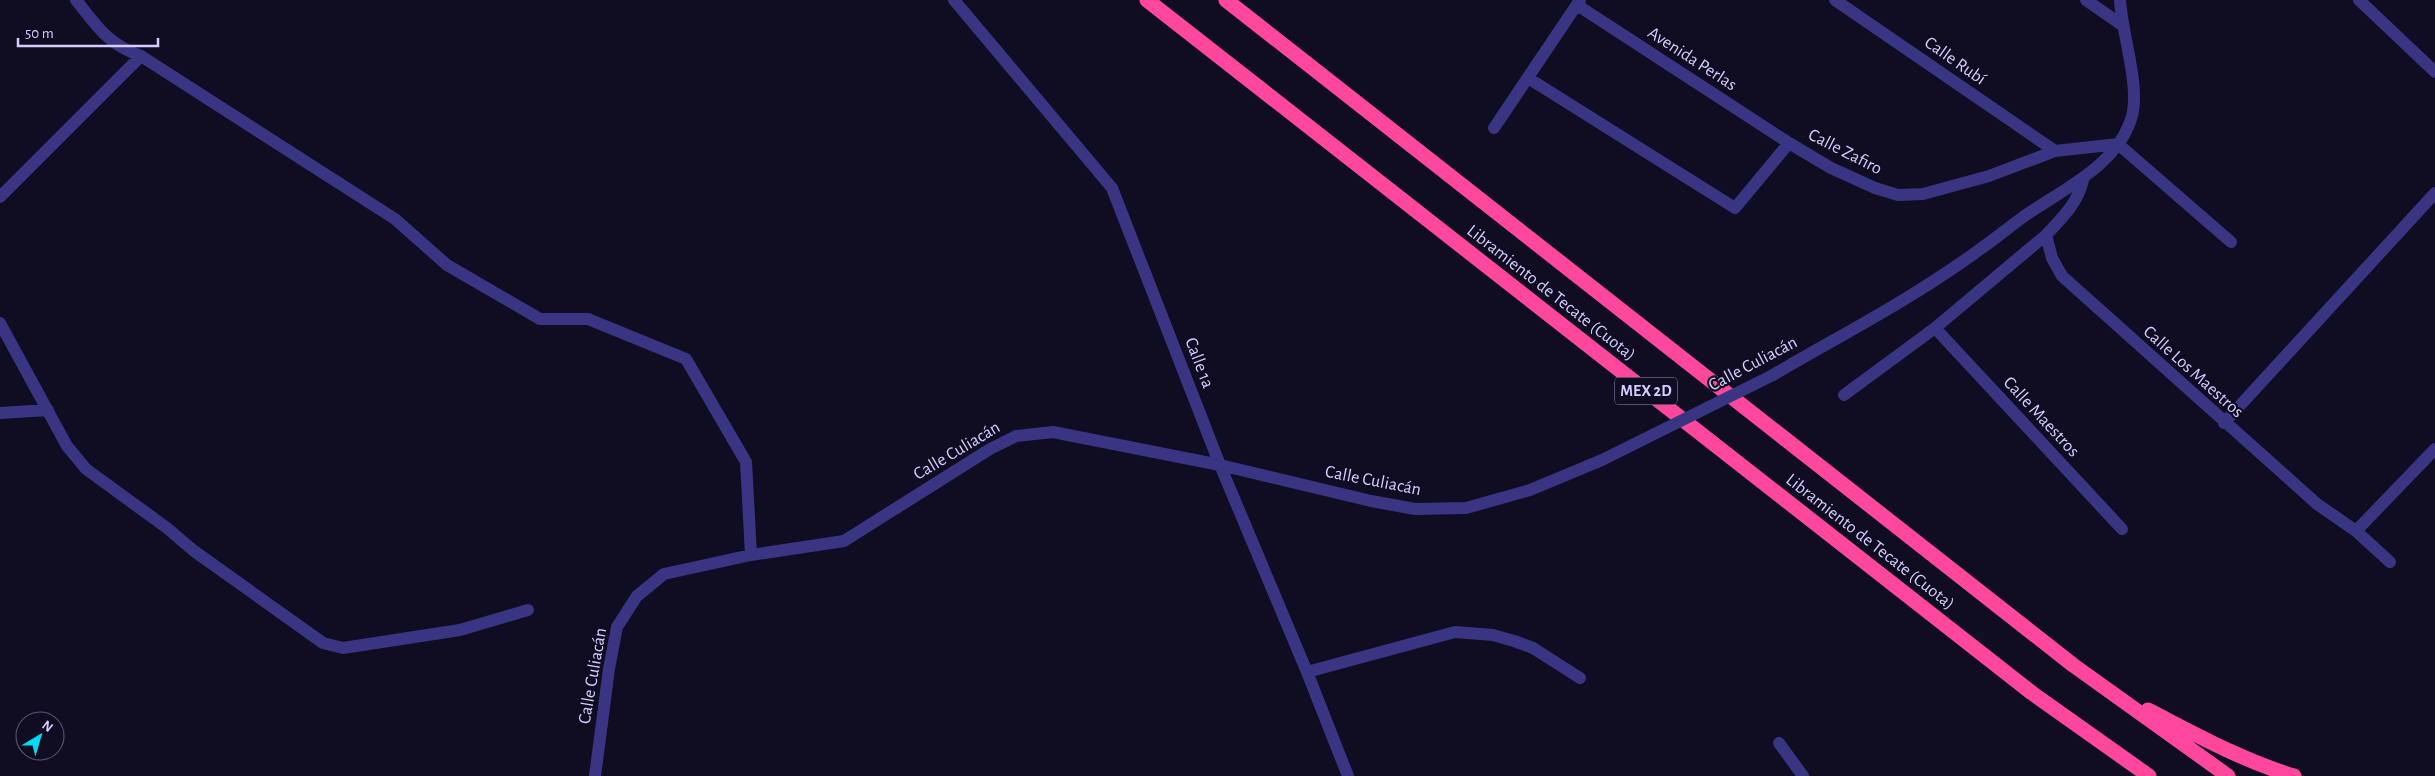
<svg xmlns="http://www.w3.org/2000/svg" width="2435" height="776" font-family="'Alegreya Sans',sans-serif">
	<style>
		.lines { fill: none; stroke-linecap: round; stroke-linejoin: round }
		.minor { stroke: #393583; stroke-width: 12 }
		.highway { stroke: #ff489d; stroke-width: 15 }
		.minor-bridge { stroke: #393583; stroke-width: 12 }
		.labels { text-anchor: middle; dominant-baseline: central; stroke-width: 4.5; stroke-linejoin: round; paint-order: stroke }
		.shield { fill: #100c22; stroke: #9993bd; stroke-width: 1 }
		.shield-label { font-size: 16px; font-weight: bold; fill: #d4cdff }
		.street-label { font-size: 18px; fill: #d4cdff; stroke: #100c22 }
	</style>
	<rect width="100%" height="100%" fill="#100c22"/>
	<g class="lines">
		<path class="minor" d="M76 0C97 26 107 44 141 56L395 219 447 265 540 319H588L686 359 746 462 751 555
			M954 0 1112 188 1220 465 1307 672 1348 776
			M1835 0 2055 151
			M2086 0 2122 25
			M2359 0 2435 72
			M1577 5 1789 143 1831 168 1875 188 1898 195 1923 194 1989 176 2055 151 2118 144
			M1528 78 1735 208 1789 143
			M1494 128 1580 0
			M2118 144 2231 242
			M2083 180C2078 203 2062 218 2046 235L2052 258 2062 276 2317 504 2356 531 2390 562
			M0 197 141 56
			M0 323 67 446 86 469 167 528 194 551 323 643 343 648 460 630 528 610
			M1935 328 2122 529
			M1773 375C1836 338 1902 304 1962 262 1983 248 2003 232 2023 217 2061 190 2118 166 2132 116 2140 85 2122 34 2120 0
			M1844 395 1935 328 2046 235
			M0 413 48 410
			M2224 423 2435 193
			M2356 531 2435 449
			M1307 672 1455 632 1493 635 1514 641 1533 648 1580 678
			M1779 743 1803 776
			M595 776 609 669 617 627 637 596 664 574 751 555 844 541 990 449 1016 436 1053 432 1220 465 1371 501 1415 509 1466 508 1530 490 1602 460"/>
		<path class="highway" d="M1147 0 2032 693 2149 776
			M1226 0 2073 665 2228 776
			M2148 710C2195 734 2243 761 2294 776"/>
		<path class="minor-bridge" d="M1602 460 1773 375"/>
	</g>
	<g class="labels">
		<rect class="shield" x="1615" y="377.5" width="62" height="27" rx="4"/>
		<g class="shield-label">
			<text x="1646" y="391">MEX 2D</text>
		</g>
		<g class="street-label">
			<text transform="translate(1692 59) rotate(33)">Avenida Perlas</text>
			<text transform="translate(1955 61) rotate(35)">Calle Rubí</text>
			<text transform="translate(1845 152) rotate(27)">Calle Zafiro</text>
			<text transform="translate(1551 293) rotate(38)">Libramiento de Tecate (Cuota)</text>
			<text transform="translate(1199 363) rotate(69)">Calle 1a</text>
			<text transform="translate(1753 364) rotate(-28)">Calle Culiacán</text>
			<text transform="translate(2193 372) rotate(42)">Calle Los Maestros</text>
			<text transform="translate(2041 417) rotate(47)">Calle Maestros</text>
			<text transform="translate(957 451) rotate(-31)">Calle Culiacán</text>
			<text transform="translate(1373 481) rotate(11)">Calle Culiacán</text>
			<text transform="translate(1870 542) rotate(38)">Libramiento de Tecate (Cuota)</text>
			<text transform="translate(593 676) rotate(-80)">Calle Culiacán</text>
		</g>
	</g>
	<g transform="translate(40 736) rotate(38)"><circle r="24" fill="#100c22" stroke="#5e597a"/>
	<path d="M0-4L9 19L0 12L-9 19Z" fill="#00dcf8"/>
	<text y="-8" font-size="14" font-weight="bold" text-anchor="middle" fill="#d4cdff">N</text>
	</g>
	<path d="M18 38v8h140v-8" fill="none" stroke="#d4cdff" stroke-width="2.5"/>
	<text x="25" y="38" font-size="15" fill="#d4cdff" stroke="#100c22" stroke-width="4" paint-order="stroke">50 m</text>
</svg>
